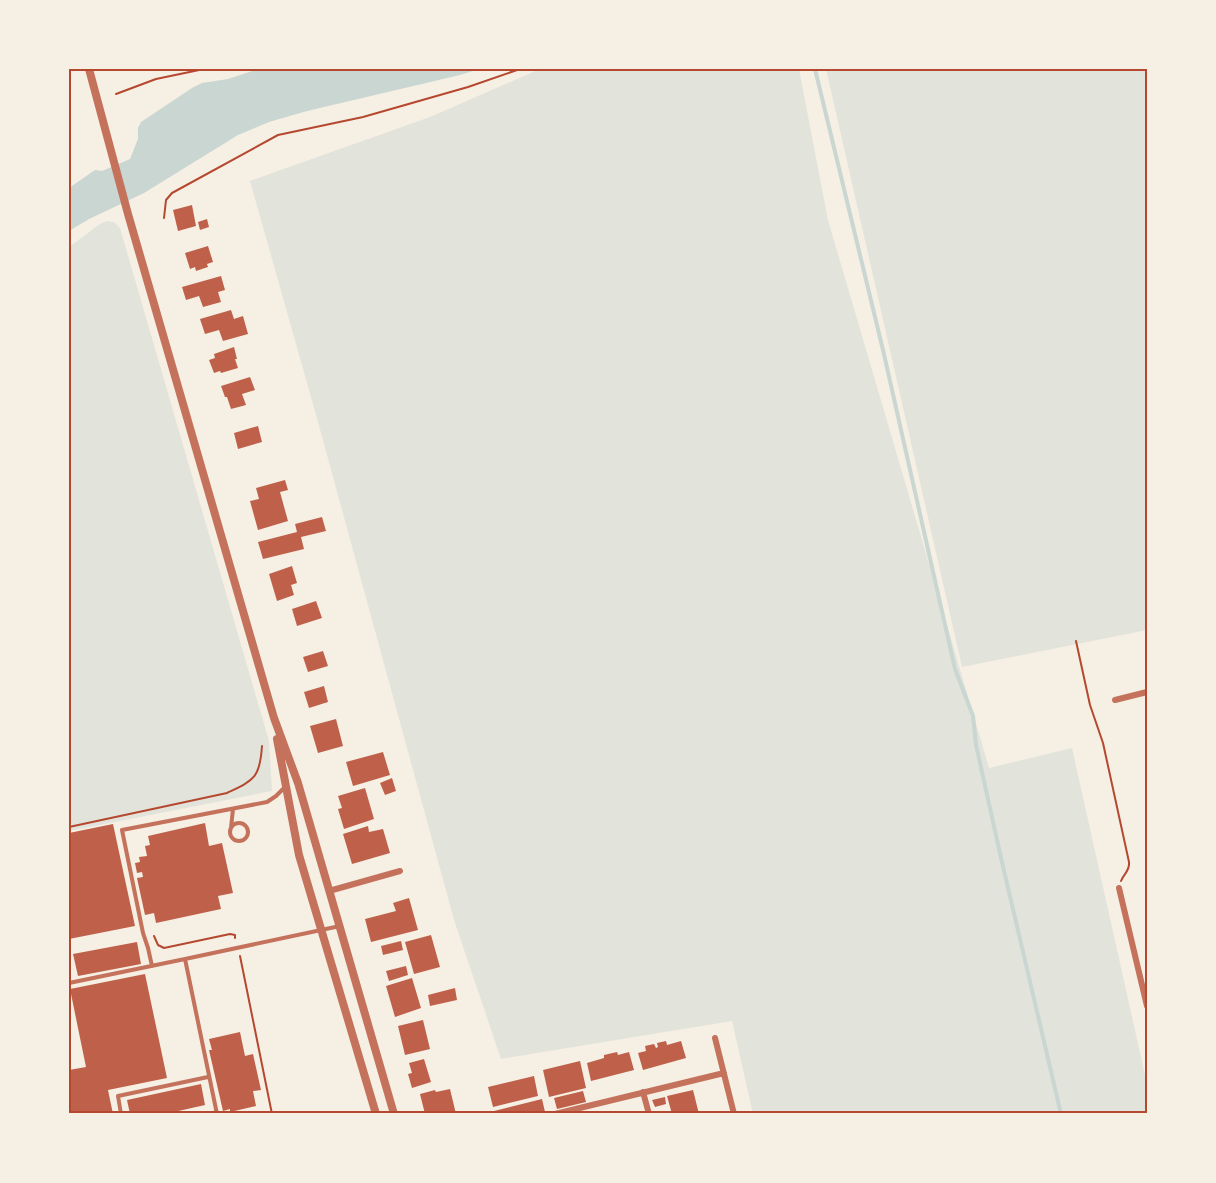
<svg xmlns="http://www.w3.org/2000/svg" width="1216" height="1183" font-family="Cabin,sans-serif">
	<style>
		.green { fill: #e2e4dc }
		.water { fill: #c9d6d2 }
		.lines { fill: none; stroke-linecap: round; stroke-linejoin: round }
		.stream { stroke: #c9d6d2; stroke-width: 4 }
		.building { fill: #bf614a }
		.path { stroke: #b5482f; stroke-width: 2 }
		.service { stroke: #c5725c; stroke-width: 4 }
		.minor { stroke: #c5725c; stroke-width: 6 }
		.tertiary { stroke: #c5725c; stroke-width: 8 }
		.neatline { fill: none; stroke: #b5482f; stroke-width: 2 }
	</style>
	<rect width="100%" height="100%" fill="#f6efe4"/>
	<path class="green" d="M540 69H799L828 220 989 768 1072 748 1147 1084V1114H753L732 1021 501 1059 454 920 318 422 250 181 430 117Z
		M826 69H1147V630L962 667Z
		M107 221 114 222 120 228 269 741 272 791 69 831V247L100 224Z"/>
	<path class="water" d="M258 69H479L460 75 307 111 269 122 238 135 144 193 89 219 69 231V188L95 170 102 171 130 159 138 139V128L141 122 192 88 202 83 228 79Z"/>
	<g class="lines">
		<path class="stream" d="M815 69 883 350 955 669 973 716 976 745 1001 858 1061 1114"/>
	</g>
	<path class="building" d="M192 205 196 226 178 231 173 210Z
		M207 219 209 227 200 230 198 222Z
		M208 246 213 262 207 264 208 267 196 271 195 267 190 269 185 253Z
		M221 276 225 290 218 292 221 302 203 307 199 296 186 300 182 287Z
		M231 310 234 319 243 316 248 334 223 341 219 330 205 334 200 319Z
		M234 347 237 359H235L238 368 221 373 220 371 214 373 209 360 215 358 214 354Z
		M250 377 255 390 242 394 246 405 231 409 227 397H225L221 386Z
		M258 426 262 442 238 449 234 433Z
		M285 480 288 490 280 492 288 521 258 530 250 501 259 499 256 488Z
		M322 517 326 531 301 537 304 549 263 559 258 542 297 532 295 524Z
		M292 566 297 583 291 585 294 595 277 601 269 574Z
		M316 601 322 618 297 626 292 609Z
		M323 651 328 666 308 672 303 657Z
		M324 686 328 702 309 708 304 692Z
		M336 719 343 746 318 753 310 726Z
		M383 752 390 775 353 786 346 762Z
		M392 778 396 791 385 795 380 783Z
		M365 788 374 819 344 829 338 809 342 808 338 796Z
		M205 823 209 846 222 843 233 893 218 896 221 909 156 923 154 913 145 915 137 878 143 877 142 872 137 873 135 863 140 862 139 857 147 856 145 846 150 845 148 836Z
		M113 824 135 926 69 939V833Z
		M368 826 369 832 383 829 390 853 352 864 343 834Z
		M409 898 418 930 371 942 365 919 396 911 393 903Z
		M431 935 440 967 414 974 405 942Z
		M401 941 403 950 383 955 381 946Z
		M137 942 141 964 78 976 73 954Z
		M406 966 408 975 389 981 386 971Z
		M145 974 167 1078 108 1090 113 1114H69V1070L86 1067 70 989Z
		M412 978 421 1008 395 1017 386 986Z
		M455 988 457 1000 430 1006 428 995Z
		M423 1020 430 1049 405 1055 398 1026Z
		M240 1032 245 1056 253 1054 261 1090 253 1091 256 1106 230 1112V1109L223 1111 209 1050H212L209 1039Z
		M666 1041 667 1045 681 1041 686 1058 643 1070 638 1053 646 1051 645 1046 654 1044 656 1048 658 1047 657 1043Z
		M617 1052 618 1055 629 1052 634 1070 591 1081 587 1063 604 1058V1055Z
		M424 1059 431 1082 412 1088 408 1074 412 1073 409 1063Z
		M580 1061 586 1088 549 1097 543 1070Z
		M534 1076 538 1096 493 1107 488 1087Z
		M201 1084 205 1105 165 1114H130L127 1100Z
		M450 1089 456 1114H425L420 1094 435 1090 436 1092Z
		M693 1090 699 1114H672L667 1096Z
		M583 1091 586 1102 557 1109 554 1098Z
		M665 1097 666 1104 655 1107 652 1100Z
		M542 1099 545 1112 537 1114H495L494 1111Z"/>
	<g class="lines">
		<path class="path" d="M116 94 156 79 204 69
			M164 218 166 200 172 193 278 135 363 117 468 87 520 69
			M1076 641 1090 705 1103 743 1129 862C1130 871 1124 873 1121 881
			M69 827 227 793C254 780 260 778 262 746
			M154 936 158 945 164 948 230 934 235 935V938
			M240 956 272 1114"/>
		<path class="service" d="M230 832a9 9 0 1 1 18 0a9 9 0 1 1-18 0Z
			M231 828 233 809
			M152 966 148 948 143 933 122 830 267 802 276 796 285 787
			M69 983 185 959
			M121 1114 118 1096 208 1077
			M209 1114 217 1112
			M217 1114 185 959 340 926"/>
		<path class="minor" d="M1115 700 1147 692
			M1119 888 1147 1006
			M329 891 400 871
			M715 1038 734 1114
			M643 1092 649 1114
			M555 1114 724 1073"/>
		<path class="tertiary" d="M89 69 128 214 274 718 298 783 394 1114
			M277 739 299 855 376 1114"/>
	</g>
	<rect width="1216" height="1183" fill="none" stroke="#f6efe4" stroke-width="141"/>
	<rect x="70" y="70" width="1076" height="1042" class="neatline"/>
</svg>
